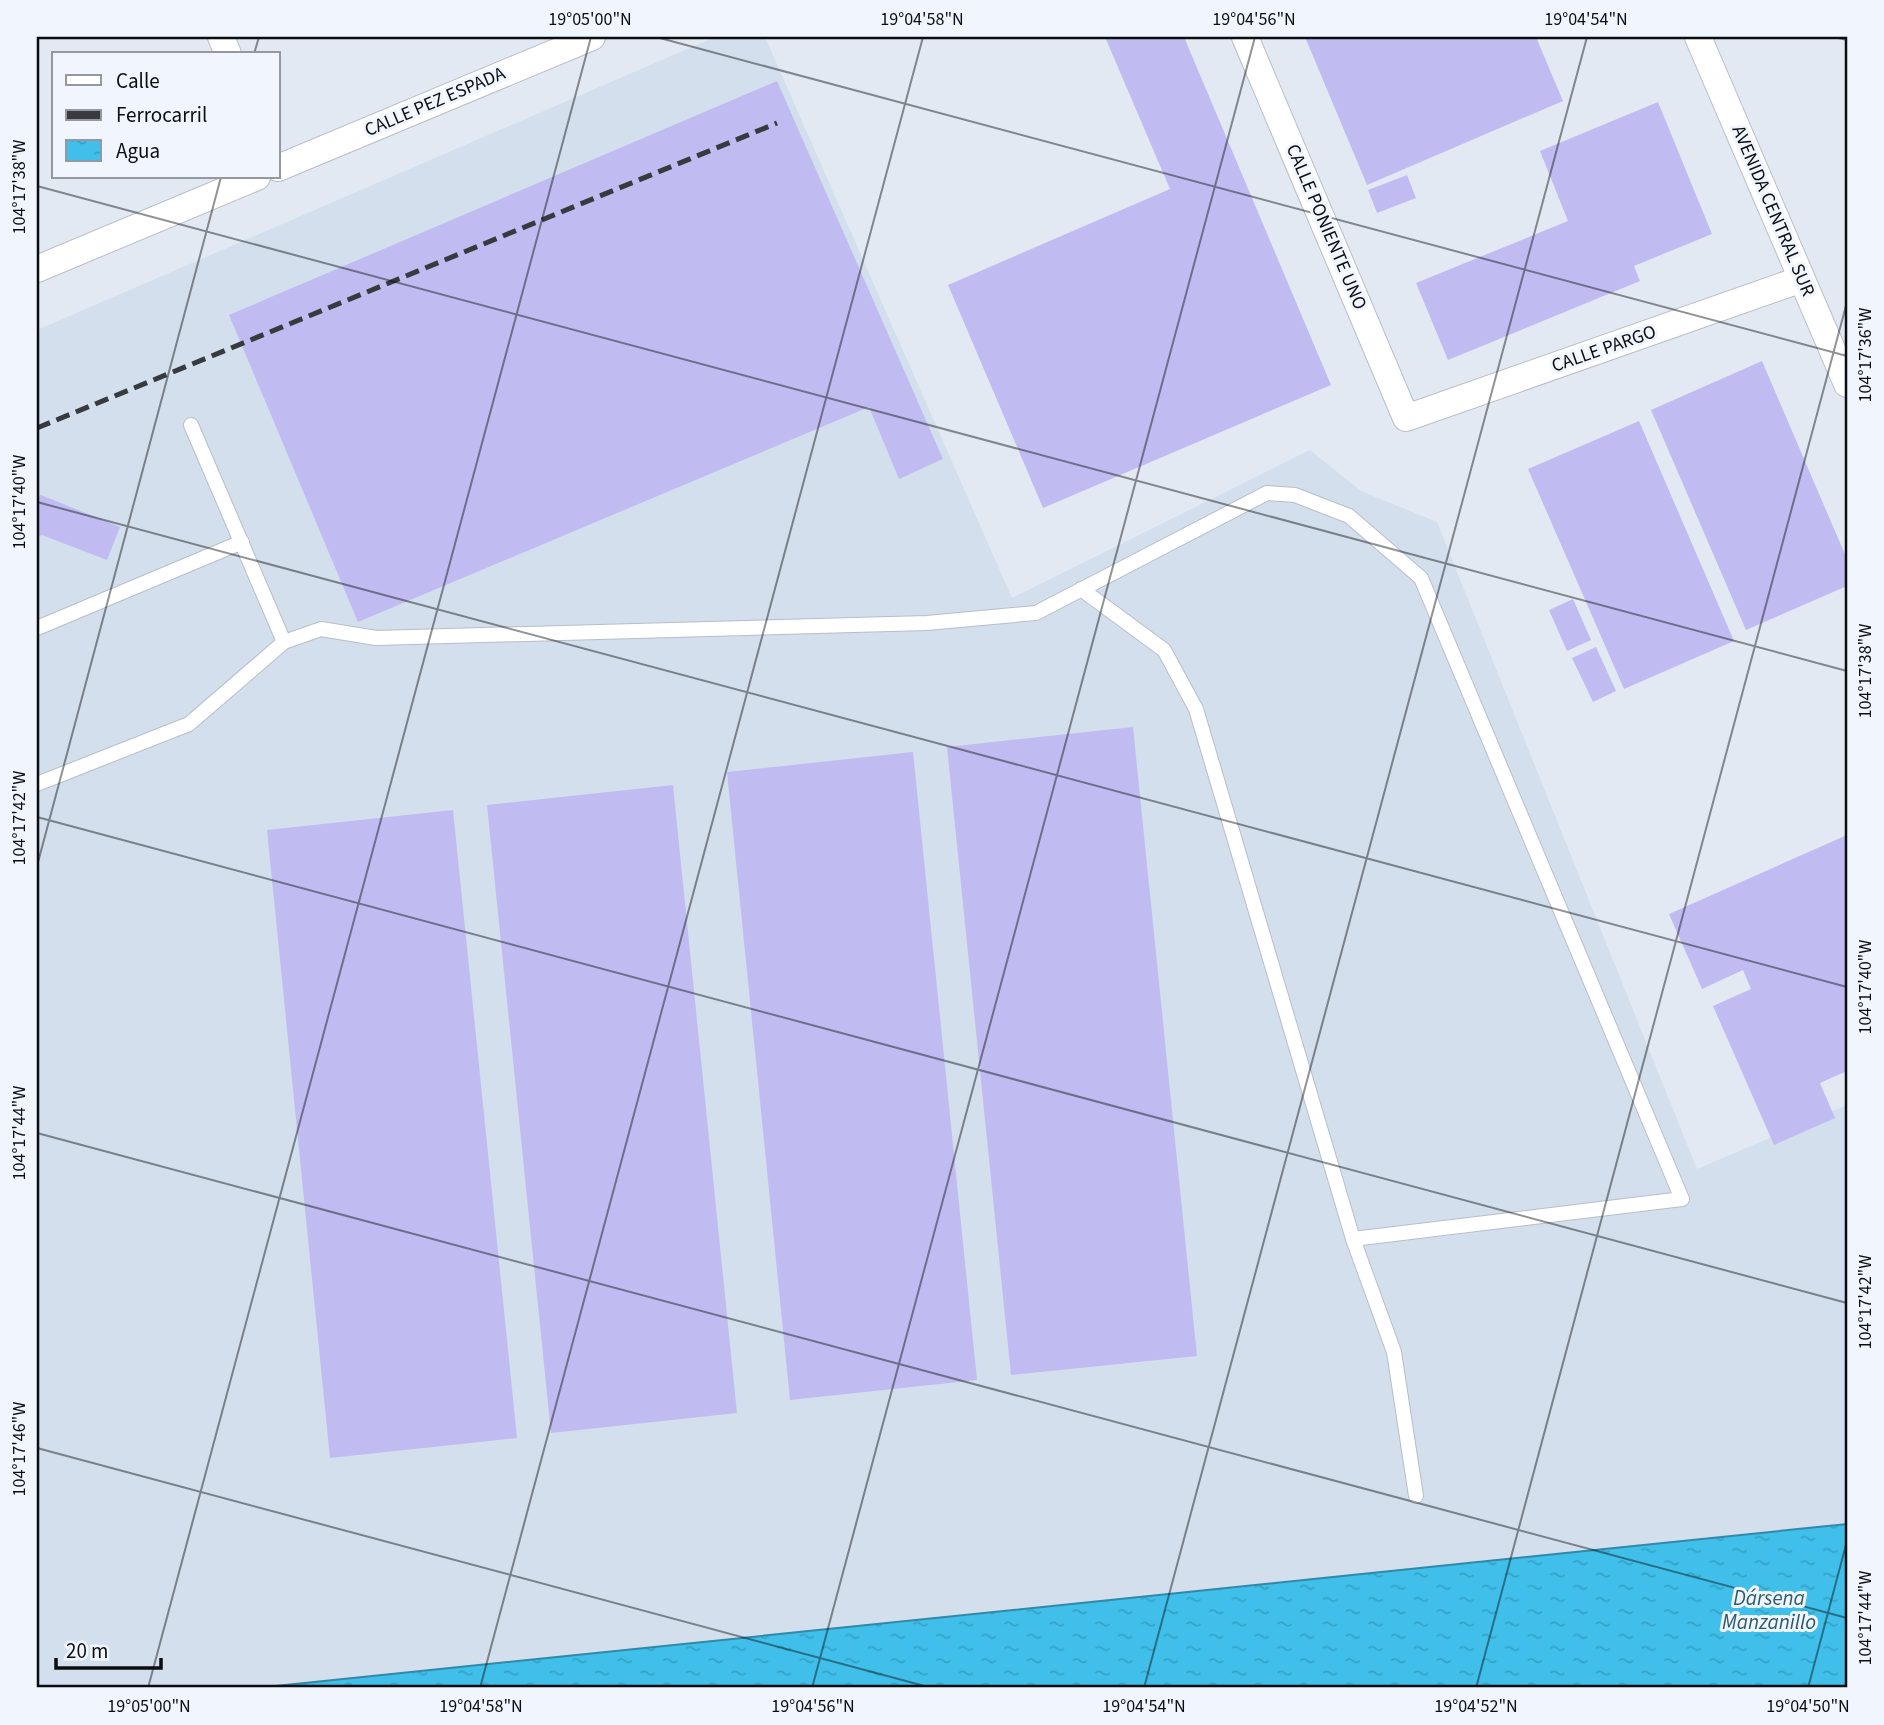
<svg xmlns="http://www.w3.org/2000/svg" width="1884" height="1725" font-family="'Source Sans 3',sans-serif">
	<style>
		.built { fill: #d3dfed }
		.water { fill: url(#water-ripples); stroke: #2f8aa8; stroke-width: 2 }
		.building { fill: #c0bcf1 }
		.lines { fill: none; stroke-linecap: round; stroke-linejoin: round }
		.lane-casing { stroke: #b8bec7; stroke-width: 16 }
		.street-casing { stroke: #b8bec7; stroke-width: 28 }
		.lane { stroke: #fff; stroke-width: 14 }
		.street { stroke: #fff; stroke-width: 26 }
		.rail { stroke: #373a3e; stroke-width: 5; stroke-dasharray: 14 7; stroke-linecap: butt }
		.ticks { fill: none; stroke: #0b0d10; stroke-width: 2; stroke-opacity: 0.45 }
		.labels { text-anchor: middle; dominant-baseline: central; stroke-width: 6; stroke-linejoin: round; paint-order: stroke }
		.street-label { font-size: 19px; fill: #0b0d10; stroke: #f1f6fe }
		.water-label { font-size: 21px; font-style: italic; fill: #295b6d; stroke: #f1f6fe }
		.neatline { fill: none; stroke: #0b0d10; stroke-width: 2.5 }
		.ticks-label { font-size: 18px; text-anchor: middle; fill: #0b0d10 }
	</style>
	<defs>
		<pattern id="water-ripples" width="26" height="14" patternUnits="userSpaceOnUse" patternTransform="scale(1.75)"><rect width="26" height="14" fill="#3fbfe9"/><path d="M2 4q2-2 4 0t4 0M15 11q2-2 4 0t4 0" fill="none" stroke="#36a3c7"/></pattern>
	</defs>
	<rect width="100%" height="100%" fill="#e3e9f2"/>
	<path class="built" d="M715 37H765L1012 598 1310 450 1361 491 1437 522 1697 1169 1847 1105V1524L256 1688H37V330Z"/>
	<path class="water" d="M1847 1524V1688H256Z"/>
	<path class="building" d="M1105 37H1184L1331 385 1043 508 948 285 1170 189Z
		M1305 37H1536L1563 101 1367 185Z
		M777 81 943 459 899 479 869 407 358 622 229 315Z
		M1658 102 1712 234 1634 266 1640 281 1448 360 1416 283 1568 221 1540 151Z
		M1407 175 1416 198 1377 213 1368 190Z
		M1762 361 1847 559V586L1746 630 1651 410Z
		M1639 421 1734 641 1624 689 1528 469Z
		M41 495 120 527 107 560 42 535 37 537V497Z
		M1573 599 1591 640 1567 651 1549 610Z
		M1596 647 1616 691 1593 702 1572 658Z
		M1133 727 1197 1356 1011 1375 947 747Z
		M913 752 977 1380 790 1400 727 772Z
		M673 785 737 1413 551 1433 487 805Z
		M453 810 517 1438 330 1458 267 830Z
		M1847 835V1071L1820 1083 1835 1118 1774 1145 1713 1006 1751 989 1743 970 1702 989 1669 914Z"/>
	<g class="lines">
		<defs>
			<path id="lane" d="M191 425 284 642
				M1081 589 1164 650 1196 709 1353 1239 1394 1352 1416 1496
				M37 628 242 542
				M37 784 189 724 284 642 321 629 376 638 927 623 1036 613 1267 493 1295 495 1349 516 1421 578 1682 1199 1353 1239"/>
			<path id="street" d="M221 37 228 54
				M1245 37 1406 418 1802 279
				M1698 37 1847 384
				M278 168 592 37
				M37 269 257 177"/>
		</defs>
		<use href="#lane" class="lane-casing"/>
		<use href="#street" class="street-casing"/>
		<use href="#lane" class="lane"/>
		<use href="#street" class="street"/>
		<path class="rail" d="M37 428 777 123"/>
	</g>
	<path class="ticks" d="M656 37 1847 356M1834 37 1847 40M254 54 259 37M37 186 1847 671M37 502 1847 987M37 817 1847 1303M37 866 221 177M37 1133 1847 1618M37 1448 932 1688M148 1688 591 37M480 1688 923 37M812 1688 1255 37M1144 1688 1587 37M1476 1688 1847 302M1808 1688 1847 1541"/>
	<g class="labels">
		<g class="street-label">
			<text transform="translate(435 102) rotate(-23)">CALLE PEZ ESPADA</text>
			<text transform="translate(1773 211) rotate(67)">AVENIDA CENTRAL SUR</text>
			<text transform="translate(1326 227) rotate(67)">CALLE PONIENTE UNO</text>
			<text transform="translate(1604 349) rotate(-19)">CALLE PARGO</text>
		</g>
		<g class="water-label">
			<text x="1769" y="1598">Dársena<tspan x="1769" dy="24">Manzanillo</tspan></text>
		</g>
	</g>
	<rect width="1884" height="1725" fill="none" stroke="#f1f6fe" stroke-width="77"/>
	<rect x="52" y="52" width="228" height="126" fill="#f1f6fe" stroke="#95999f" stroke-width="2"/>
	<rect x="66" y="75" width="35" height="10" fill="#ffffff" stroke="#95999f" stroke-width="2"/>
	<text x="116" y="88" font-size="21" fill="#0b0d10">Calle</text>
	<rect x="66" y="110" width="35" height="10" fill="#373a3e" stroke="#95999f" stroke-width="2"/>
	<text x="116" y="122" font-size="21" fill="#0b0d10">Ferrocarril</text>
	<rect x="66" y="140" width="35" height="21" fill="url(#water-ripples)" stroke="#95999f" stroke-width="2"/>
	<text x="116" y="158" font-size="21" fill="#0b0d10">Agua</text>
	<path d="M56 1658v10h105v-10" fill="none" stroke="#0b0d10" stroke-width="3.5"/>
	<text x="66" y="1658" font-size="21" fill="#0b0d10" stroke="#f1f6fe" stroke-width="5" paint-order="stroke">20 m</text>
	<rect x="38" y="38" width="1808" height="1648" class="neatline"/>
	<g class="ticks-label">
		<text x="590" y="25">19°05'00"N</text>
		<text x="922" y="25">19°04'58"N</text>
		<text x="1254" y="25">19°04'56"N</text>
		<text x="1586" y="25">19°04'54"N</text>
		<text transform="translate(19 187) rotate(-90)" y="6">104°17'38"W</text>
		<text transform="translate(1865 355) rotate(-90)" y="6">104°17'36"W</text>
		<text transform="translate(19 502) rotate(-90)" y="6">104°17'40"W</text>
		<text transform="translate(1865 671) rotate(-90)" y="6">104°17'38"W</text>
		<text transform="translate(19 818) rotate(-90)" y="6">104°17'42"W</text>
		<text transform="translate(1865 987) rotate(-90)" y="6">104°17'40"W</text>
		<text transform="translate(19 1133) rotate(-90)" y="6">104°17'44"W</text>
		<text transform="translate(1865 1302) rotate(-90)" y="6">104°17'42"W</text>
		<text transform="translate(19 1449) rotate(-90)" y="6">104°17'46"W</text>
		<text transform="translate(1865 1618) rotate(-90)" y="6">104°17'44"W</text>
		<text x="149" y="1712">19°05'00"N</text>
		<text x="481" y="1712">19°04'58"N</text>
		<text x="813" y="1712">19°04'56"N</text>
		<text x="1144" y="1712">19°04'54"N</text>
		<text x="1476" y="1712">19°04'52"N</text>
		<text x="1808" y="1712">19°04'50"N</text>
	</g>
</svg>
